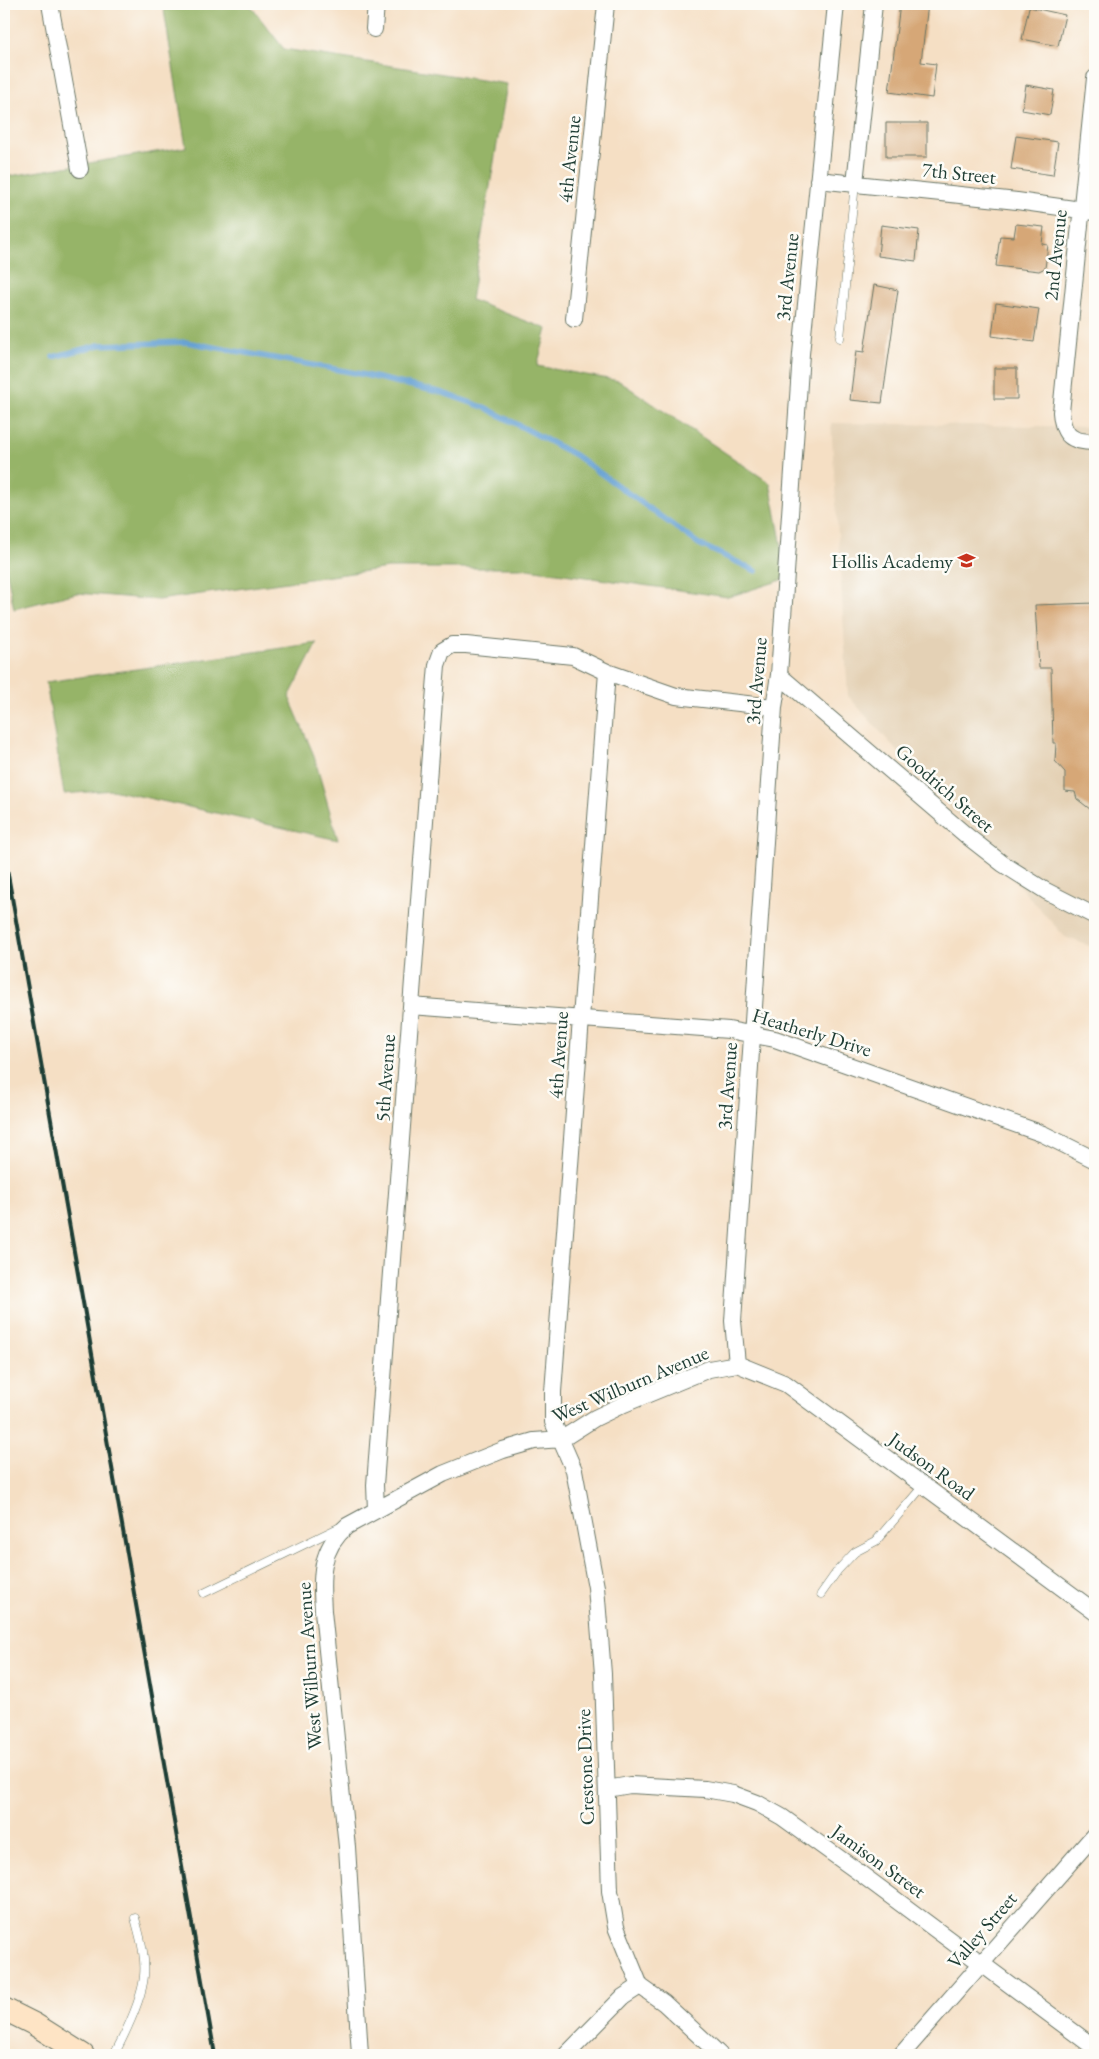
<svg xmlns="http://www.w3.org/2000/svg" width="1099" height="2059" font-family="'EB Garamond',serif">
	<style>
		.built { fill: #e4d1b5 }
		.forest { fill: #96b467; stroke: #5a784e }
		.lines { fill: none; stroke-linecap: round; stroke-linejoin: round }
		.stream { stroke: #619ed2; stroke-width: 5.5 }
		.building { fill: #d6a777 }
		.lane-casing { stroke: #6a7666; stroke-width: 9 }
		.street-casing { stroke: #6a7666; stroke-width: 18 }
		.secondary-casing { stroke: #6a7666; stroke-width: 24 }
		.lane { stroke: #fff; stroke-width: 8 }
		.street { stroke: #fff; stroke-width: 16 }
		.secondary { stroke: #fee4c5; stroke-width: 22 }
		.rail { stroke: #1f3d34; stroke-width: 4 }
		.labels { text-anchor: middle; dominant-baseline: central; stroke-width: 5; stroke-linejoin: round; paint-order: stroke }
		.street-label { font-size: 20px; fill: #1f3d34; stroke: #fdfcf7 }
		.poi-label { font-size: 20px; fill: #1f3d34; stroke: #fdfcf7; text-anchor: end }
	</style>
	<rect width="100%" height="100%" fill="#fdfcf7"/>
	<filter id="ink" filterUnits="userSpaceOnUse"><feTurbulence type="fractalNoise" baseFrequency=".02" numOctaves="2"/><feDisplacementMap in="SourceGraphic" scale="10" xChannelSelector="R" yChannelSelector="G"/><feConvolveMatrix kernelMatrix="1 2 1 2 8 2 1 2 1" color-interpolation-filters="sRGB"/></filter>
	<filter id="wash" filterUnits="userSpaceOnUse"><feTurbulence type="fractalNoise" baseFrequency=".0096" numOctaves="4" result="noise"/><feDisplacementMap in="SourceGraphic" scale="20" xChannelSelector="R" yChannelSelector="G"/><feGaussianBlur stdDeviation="1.12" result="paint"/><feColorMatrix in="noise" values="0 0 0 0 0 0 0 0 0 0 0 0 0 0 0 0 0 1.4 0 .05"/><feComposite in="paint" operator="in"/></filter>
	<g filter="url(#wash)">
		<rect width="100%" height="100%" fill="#f5dfc4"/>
		<path class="built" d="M831 423 1095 427V948L1065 937 848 696Z"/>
		<path class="forest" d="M163 4H249L284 49 507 84 471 300 547 329 537 366 619 381 770 483 788 578 728 597 521 568H388L158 600 77 593 14 609 4 558V177L186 147Z
			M317 643 289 697 313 753 338 840 112 790 64 794 46 682Z"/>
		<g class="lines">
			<path class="stream" d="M53 357 99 345 186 342 356 373 443 393 486 408 575 455 699 544 756 571"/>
		</g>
		<g id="blocks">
			<path class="building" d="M900 4H928L921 62 936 64 932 98 889 92Z
				M1029 7 1065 15 1058 46 1022 39Z
				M1026 85 1054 90 1050 115 1022 110Z
				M886 123H927V157H886Z
				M1016 136 1058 142 1053 175 1011 169Z
				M1016 224 1044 227 1042 244 1048 245 1045 268 1039 271 996 266 1000 236 1014 237Z
				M881 225 919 230 916 261 878 256Z
				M874 285 898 290 882 403 850 400 856 351 864 352Z
				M996 303 1039 309 1034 342 992 336Z
				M994 368H1017V399H994Z
				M1095 603V813L1077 799 1075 792 1065 791V772L1055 761 1056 743H1053L1051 668H1039L1035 605Z"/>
		</g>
	</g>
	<g filter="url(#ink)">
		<use href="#blocks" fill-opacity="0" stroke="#6a7666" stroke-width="1"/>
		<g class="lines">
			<defs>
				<path id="lane" d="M840 338 855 183
					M204 1593 338 1528
					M821 1594 838 1570 855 1552 876 1541 923 1486
					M114 2055C125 2034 142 2000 144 1976 146 1956 140 1937 135 1918"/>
				<path id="street" d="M50 4 80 169
					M374 29 376 4
					M1095 78 1061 412C1063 436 1071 442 1095 442
					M818 180 1017 201 1095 212
					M855 183 874 4
					M574 319 606 4
					M607 672 553 1392V1422L574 1470 596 1587 603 1674 610 1891 616 1927 640 1986 664 2003 720 2055
					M779 675 967 836 1003 864 1046 891 1095 916
					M411 1006 729 1030 775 1039 1043 1134 1095 1160
					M737 1364 733 1321 774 707 779 675 801 354 836 4
					M737 1364 786 1384 1095 1612
					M376 1510 375 1485 434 701 437 665 442 651 452 645H466L573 656 607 672 676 696 774 707
					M607 1789 630 1785 705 1789 733 1794 757 1803 782 1817 857 1871 1095 2048
					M360 2055 347 1847 323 1611C321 1577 319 1550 347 1526L443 1474 503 1450 534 1441 562 1439 595 1418 624 1404 709 1369 737 1364
					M566 2055 623 1997 640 1986
					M901 2055 1095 1834"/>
				<path id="secondary" d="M4 2009 34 2024 83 2055"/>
			</defs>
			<use href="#lane" class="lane-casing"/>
			<use href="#street" class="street-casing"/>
			<use href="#secondary" class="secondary-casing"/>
			<use href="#lane" class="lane"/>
			<use href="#street" class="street"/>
			<use href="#secondary" class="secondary"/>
			<path class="rail" d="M4 852 215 2055"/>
		</g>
	</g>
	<defs>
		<symbol id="school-bare" viewBox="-9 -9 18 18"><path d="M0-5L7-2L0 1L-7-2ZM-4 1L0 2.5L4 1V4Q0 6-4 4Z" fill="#c8321e" stroke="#fdfcf7" stroke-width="2.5" paint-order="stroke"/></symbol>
	</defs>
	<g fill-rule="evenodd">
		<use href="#school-bare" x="954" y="548" width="25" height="25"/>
	</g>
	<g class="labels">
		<g class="street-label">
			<text transform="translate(569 159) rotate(-84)">4th Avenue</text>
			<text transform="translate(959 173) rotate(6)">7th Street</text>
			<text transform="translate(1055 255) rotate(-84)">2nd Avenue</text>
			<text transform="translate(787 277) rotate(-84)">3rd Avenue</text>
			<text transform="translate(756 681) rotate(-85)">3rd Avenue</text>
			<text transform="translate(945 788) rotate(41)">Goodrich Street</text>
			<text transform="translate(812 1032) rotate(17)">Heatherly Drive</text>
			<text transform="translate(558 1055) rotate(-86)">4th Avenue</text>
			<text transform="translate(385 1078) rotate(-86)">5th Avenue</text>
			<text transform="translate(727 1086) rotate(-86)">3rd Avenue</text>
			<text transform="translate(630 1384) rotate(-23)">West Wilburn Avenue</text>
			<text transform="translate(932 1466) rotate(36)">Judson Road</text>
			<text transform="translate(309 1666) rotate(-94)">West Wilburn Avenue</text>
			<text transform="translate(585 1767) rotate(-92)">Crestone Drive</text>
			<text transform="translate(879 1861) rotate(36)">Jamison Street</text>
			<text transform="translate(982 1930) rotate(-49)">Valley Street</text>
		</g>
		<g class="poi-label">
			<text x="953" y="561">Hollis Academy</text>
		</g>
	</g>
	<rect width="1099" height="2059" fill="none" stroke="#fdfcf7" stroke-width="20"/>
</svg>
